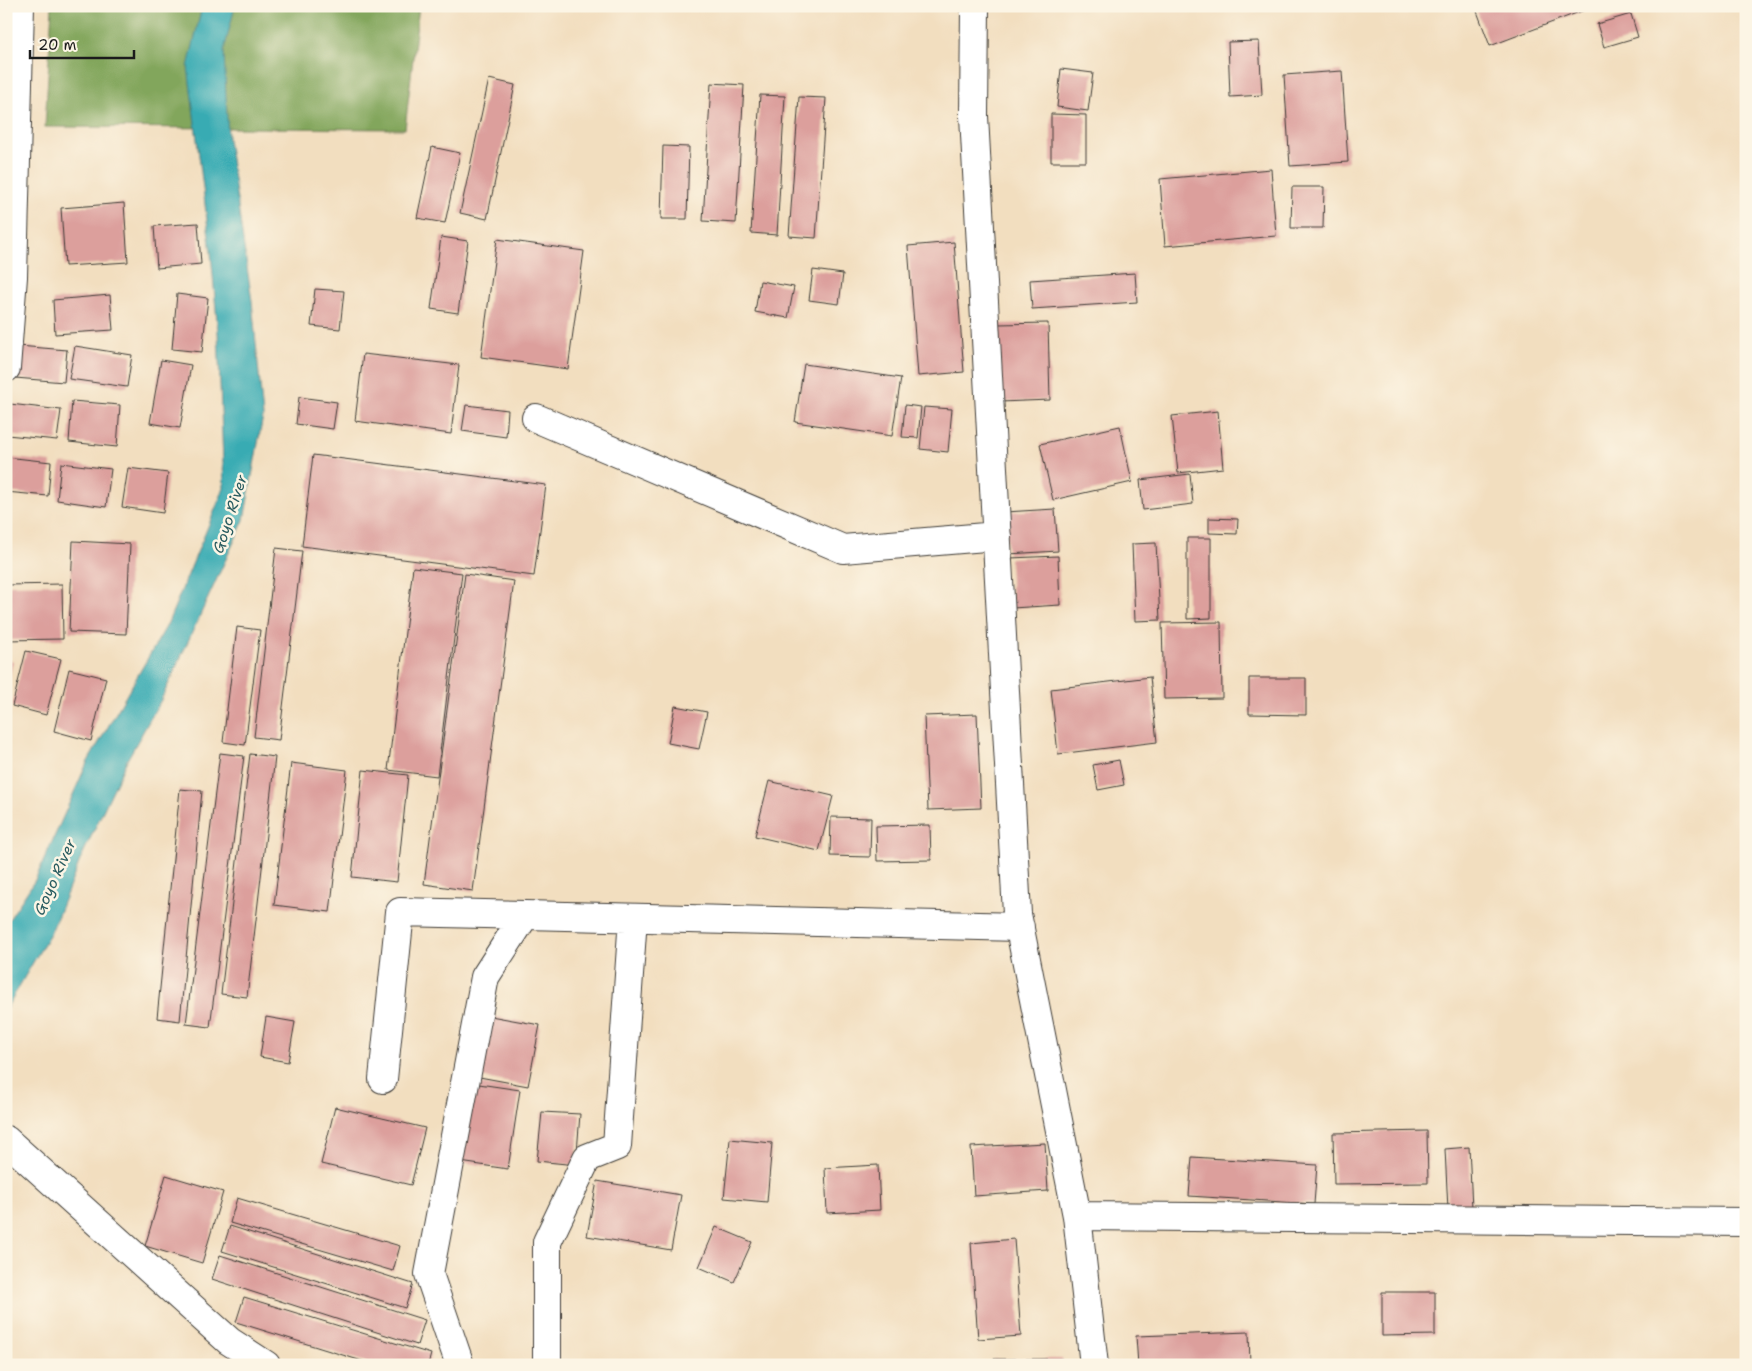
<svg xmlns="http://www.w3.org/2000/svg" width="1752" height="1371" font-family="'Shantell Sans',sans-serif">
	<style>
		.forest { fill: #82a65c; stroke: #4f613c }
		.water { fill: #39abb3; stroke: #2a6468 }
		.building { fill: #dc9f9c }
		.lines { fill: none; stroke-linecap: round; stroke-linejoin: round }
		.street-casing { stroke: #3c3934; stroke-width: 30 }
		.street { stroke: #fff; stroke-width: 28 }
		.labels { text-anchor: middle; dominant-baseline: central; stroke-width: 5; stroke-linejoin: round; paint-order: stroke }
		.water-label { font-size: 15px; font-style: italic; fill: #295c60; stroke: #fcf5e5 }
	</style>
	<rect width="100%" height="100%" fill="#fcf5e5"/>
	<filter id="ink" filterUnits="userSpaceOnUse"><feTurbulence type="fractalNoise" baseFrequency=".02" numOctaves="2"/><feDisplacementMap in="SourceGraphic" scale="10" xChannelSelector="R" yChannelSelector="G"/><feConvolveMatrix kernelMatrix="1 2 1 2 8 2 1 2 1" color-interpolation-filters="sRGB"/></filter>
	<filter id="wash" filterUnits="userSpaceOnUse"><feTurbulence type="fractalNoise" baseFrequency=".0096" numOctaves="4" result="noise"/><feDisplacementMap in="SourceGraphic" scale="20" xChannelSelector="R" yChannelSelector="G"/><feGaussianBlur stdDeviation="1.12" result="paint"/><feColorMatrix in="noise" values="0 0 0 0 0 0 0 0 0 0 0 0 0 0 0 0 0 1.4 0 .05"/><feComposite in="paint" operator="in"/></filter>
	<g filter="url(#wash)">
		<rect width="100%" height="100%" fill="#f2debf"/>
		<path class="forest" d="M52 6H419L405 129 45 127Z"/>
		<path class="water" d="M202 6H235L224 51 228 139 252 301 263 416 244 520 161 700 127 760 81 858 52 930 6 1009V924L35 880 87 763 167 625 224 488 218 333 211 253 188 67Z"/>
		<g id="blocks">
			<path class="building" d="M1475 6H1595L1490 46Z
				M1631 14 1638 37 1604 47 1597 24Z
				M1259 41 1262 95 1230 97 1228 42Z
				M1061 69 1093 73 1088 111 1057 107Z
				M1342 71 1348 162 1290 166 1284 75Z
				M489 79 515 85 487 219 460 213Z
				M711 83 744 85 736 223 703 221Z
				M760 95 785 96 777 235 751 233Z
				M799 97 826 98 816 238 789 236Z
				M1051 114 1086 115V162H1051Z
				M663 146 689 147 687 219H661Z
				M432 147 460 153 445 223 417 218Z
				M1271 169 1276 236 1165 246 1160 179Z
				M1292 187H1324L1323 228H1291Z
				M124 203 128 262 65 266 61 208Z
				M198 223 201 264 157 268 154 226Z
				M441 237 468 241 458 313 431 309Z
				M497 239 584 251 568 369 481 357Z
				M954 242 964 372 918 376 908 246Z
				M813 270 843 274 839 304 809 300Z
				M1135 273 1137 302 1032 309 1030 280Z
				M760 281 794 287 788 318 755 312Z
				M315 289 344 291 340 329 311 326Z
				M177 294 208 298 202 352 172 349Z
				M110 295 113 330 55 334 53 300Z
				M1048 323 1050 400 1000 402 998 324Z
				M18 346 67 350 64 382 15 378Z
				M75 346 132 355 127 387 69 379Z
				M363 354 459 365 451 434 355 421Z
				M161 360 191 365 180 428 150 423Z
				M804 364 901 378 892 436 795 422Z
				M299 397 337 402 333 429 296 424Z
				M72 401 120 405 117 447 69 442Z
				M10 404 61 410 57 440 7 435Z
				M466 405 508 410 506 437 462 431Z
				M905 405 921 407 918 438 902 437Z
				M924 407 952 409 948 452 920 449Z
				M1218 411 1223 468 1178 473 1172 416Z
				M1120 426 1132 482 1053 500 1040 444Z
				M313 455 546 485 534 576 302 546Z
				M6 457 51 462 48 496 6 492Z
				M61 463 111 469 106 507 57 500Z
				M128 468 168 473 163 513 122 507Z
				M1190 474 1193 504 1143 510 1140 480Z
				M1055 509 1058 551 1008 554 1005 512Z
				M1209 518 1238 519 1237 534 1209 533Z
				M1187 538H1211V618L1187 619Z
				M73 541 130 544 126 634 69 632Z
				M1156 543 1160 620 1135 621 1132 544Z
				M276 548 302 551 279 740 254 737Z
				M1058 556 1060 605 1012 608 1010 558Z
				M413 567 462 573 437 776 388 770Z
				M465 574 514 581 473 891 424 884Z
				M62 584 63 639 6 640V585Z
				M1221 622 1222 698 1164 699 1162 623Z
				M237 627 260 630 245 745 223 742Z
				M26 651 61 659 46 715 12 706Z
				M6 659 13 661 7 689H6Z
				M69 669 106 678 91 741 54 731Z
				M1150 677 1157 742 1058 754 1051 689Z
				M1249 678H1306V715L1249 714Z
				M675 706 707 712 699 749 668 743Z
				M977 714 981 808 928 810 924 716Z
				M220 753 244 756 210 1027 186 1024Z
				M250 754 275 757 247 997 221 994Z
				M1119 760 1124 785 1098 790 1093 765Z
				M291 763 347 770 330 912 274 905Z
				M363 770 408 775 397 882 352 877Z
				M769 781 833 796 819 851 755 836Z
				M180 789 202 791 180 1021 157 1018Z
				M831 817 871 818 870 857 830 856Z
				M930 825 931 860 877 861 876 826Z
				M485 1015 540 1025 528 1086 474 1076Z
				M266 1017 295 1022 288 1062 260 1057Z
				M472 1083 520 1090 508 1169 460 1162Z
				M335 1107 425 1128 411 1185 321 1164Z
				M542 1112 580 1114 576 1165 537 1161Z
				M1427 1131 1428 1183 1334 1184 1333 1133Z
				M730 1139 772 1143 767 1202 724 1198Z
				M1045 1143 1048 1191 974 1196 971 1147Z
				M1469 1147 1472 1208 1448 1210 1445 1149Z
				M1192 1157 1317 1165 1314 1204 1189 1196Z
				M878 1165 880 1210 827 1213 825 1168Z
				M166 1175 223 1192 202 1263 145 1246Z
				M597 1181 681 1195 671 1250 587 1236Z
				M237 1198 400 1246 393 1271 230 1223Z
				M230 1226 413 1284 405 1308 222 1251Z
				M716 1227 752 1242 734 1282 699 1267Z
				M1014 1239 1021 1336 978 1339 971 1243Z
				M220 1255 425 1320 417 1345 212 1279Z
				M1382 1292H1435V1335L1382 1336Z
				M244 1297 431 1354 428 1365H375L236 1322Z
				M1249 1332 1250 1365H1138L1136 1336Z
				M994 1359H1062V1365H994Z"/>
		</g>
	</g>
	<g filter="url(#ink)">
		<use href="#blocks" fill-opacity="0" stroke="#3c3934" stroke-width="1"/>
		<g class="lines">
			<defs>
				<path id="street" d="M975 6 974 116 1017 914 1077 1216 1094 1365
					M6 368 13 277 20 6
					M536 418 843 549 997 536
					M383 1079 400 912 525 915
					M6 1140 229 1341 266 1365
					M1077 1216 1746 1222
					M460 1365 429 1274 485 977 525 915 1020 927
					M547 1365V1242L587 1158 617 1146 633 918"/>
			</defs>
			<use href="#street" class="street-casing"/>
			<use href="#street" class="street"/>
		</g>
	</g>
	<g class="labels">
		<g class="water-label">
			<text transform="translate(230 514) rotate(-72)">Goyo River</text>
			<text transform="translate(55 877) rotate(-66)">Goyo River</text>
		</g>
	</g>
	<rect width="1752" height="1371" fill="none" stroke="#fcf5e5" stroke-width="25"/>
	<path d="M30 50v8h104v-8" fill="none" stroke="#1c1c1c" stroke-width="2.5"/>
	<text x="38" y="50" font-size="15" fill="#1c1c1c" stroke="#fcf5e5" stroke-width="4" paint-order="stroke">20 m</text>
</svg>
